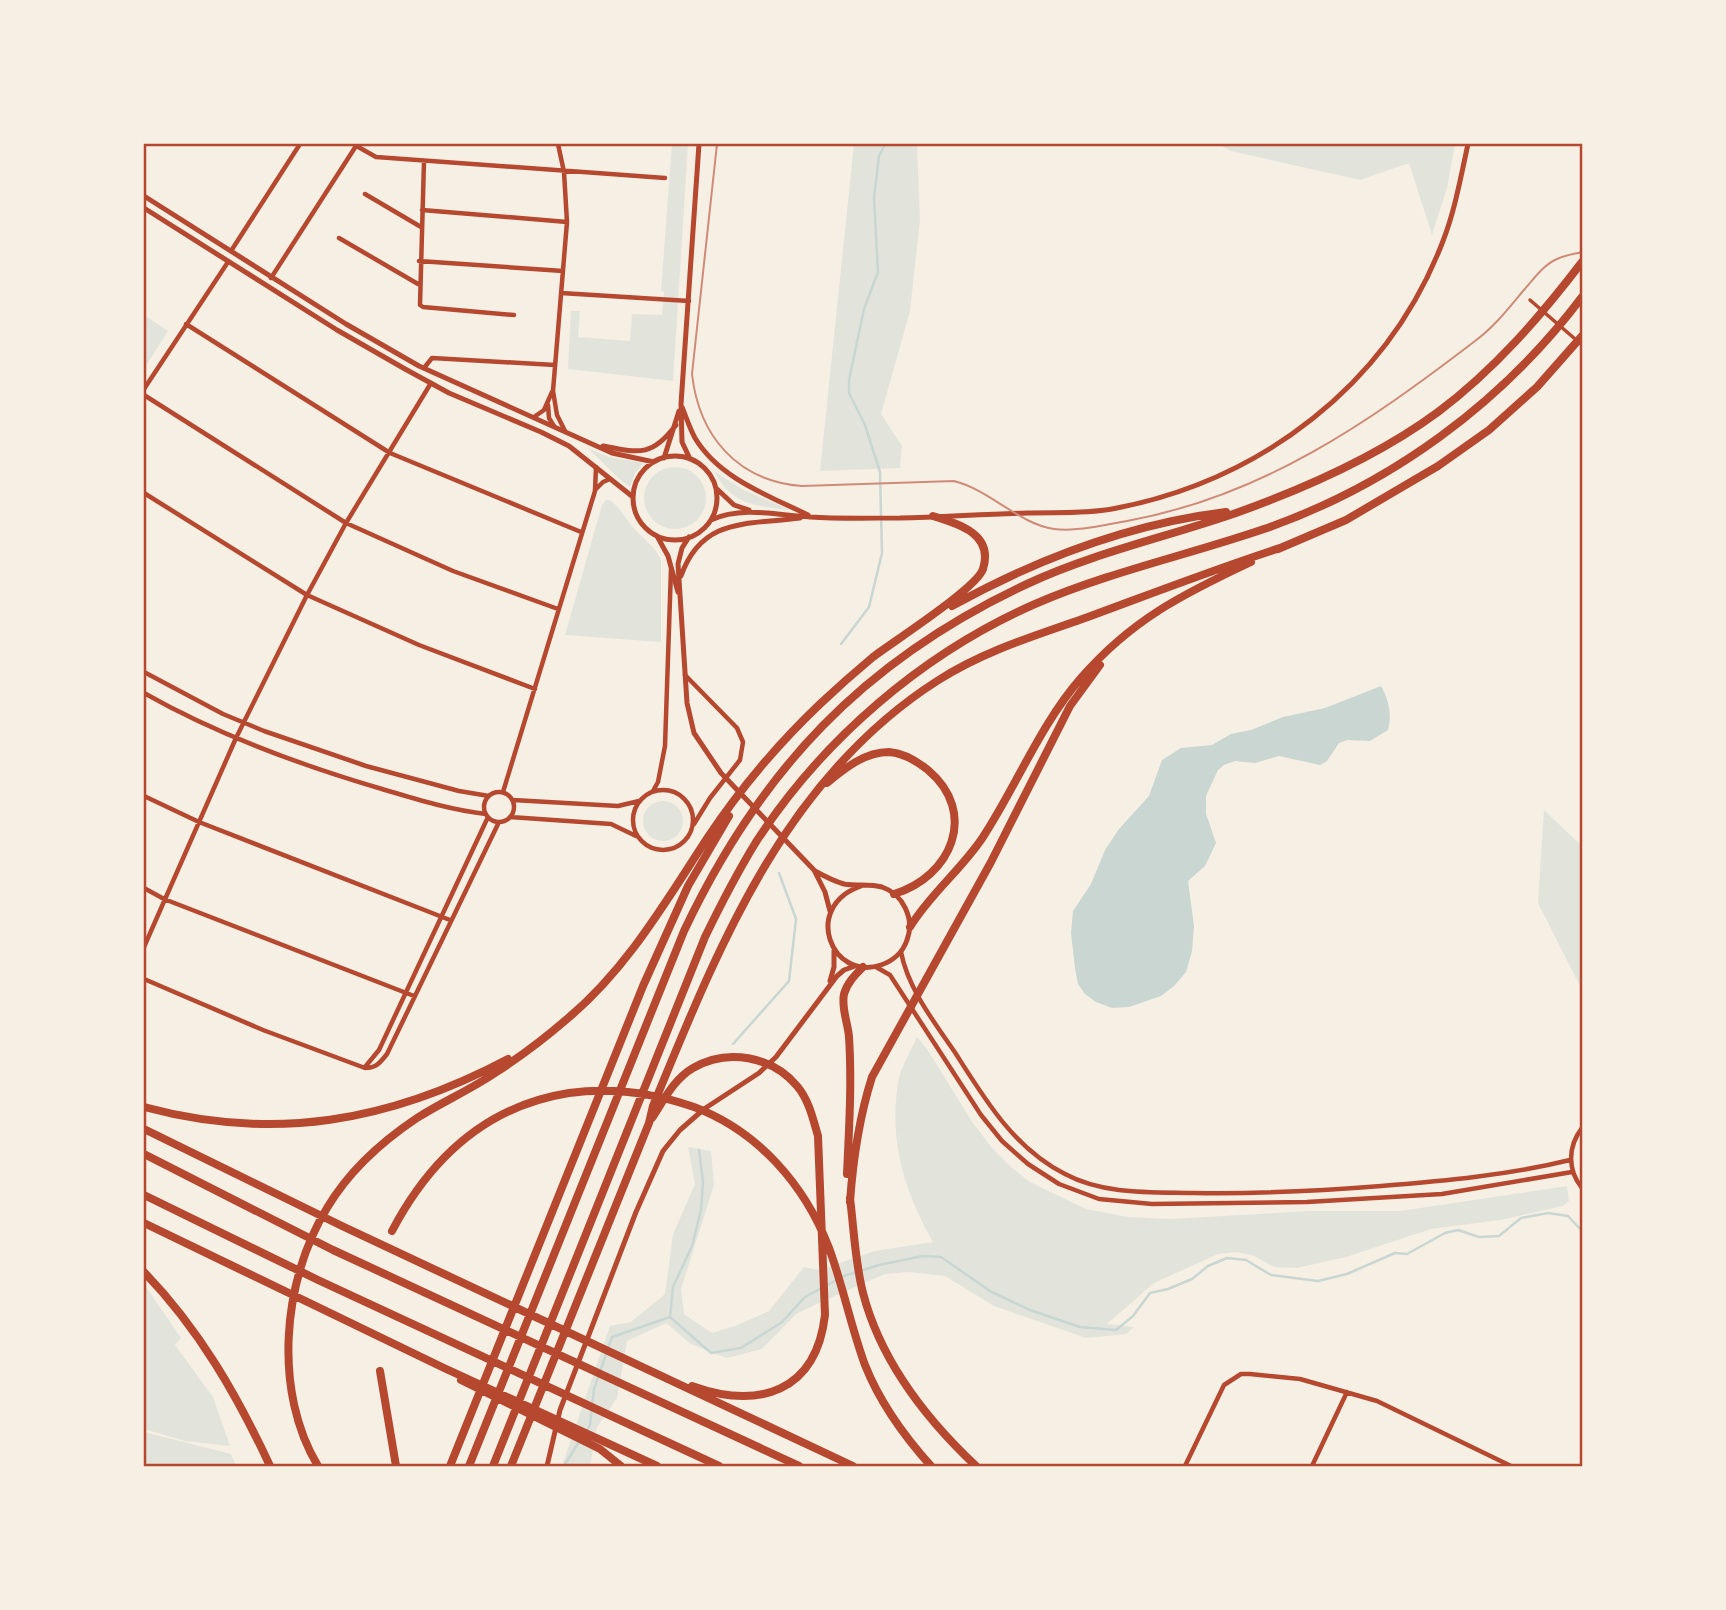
<svg xmlns="http://www.w3.org/2000/svg" width="1726" height="1610" font-family="'Zilla Slab',serif">
	<style>
		.green { fill: #e2e4dc }
		.water { fill: #c9d6d2 }
		.lines { fill: none; stroke-linecap: round; stroke-linejoin: round }
		.stream { stroke: #c9d6d2; stroke-width: 2.5 }
		.pedestrian { stroke: #b5482f; stroke-width: 3.5 }
		.minor { stroke: #b5482f; stroke-width: 4.5 }
		.tertiary { stroke: #b5482f; stroke-width: 5 }
		.motorway { stroke: #b5482f; stroke-width: 8 }
		.tram { stroke: #cf8b77; stroke-width: 2 }
		.neatline { fill: none; stroke: #b5482f; stroke-width: 2.5 }
	</style>
	<rect width="100%" height="100%" fill="#f6efe4"/>
	<path class="green" d="M672 144H688L673 381 568 369 571 311H580L578 337 630 341 632 314 662 315 664 292 661 291Z
		M854 144H917L920 220 910 311 881 414 902 446 900 468 820 471Z
		M1218 144H1455L1447 188 1432 235 1409 163 1360 180 1231 151Z
		M144 315 168 331 144 369Z
		M587 448 609 457 644 463 635 473 630 487C613 475 602 460 587 448Z
		M644 498a31 31 0 1 1 62 0a31 31 0 1 1-62 0Z
		M714 471 742 489 790 510C753 505 733 506 714 471Z
		M606 500H610C619 507 625 517 632 526 642 538 654 545 661 560V642L565 635 602 505Z
		M643 821a20 20 0 1 1 40 0a20 20 0 1 1-40 0Z
		M1544 810 1582 846V990L1538 903Z
		M917 1037 927 1049 973 1123 992 1148 1011 1167 1030 1182 1086 1209 1128 1217 1170 1219 1309 1211H1400L1567 1186 1569 1201 1563 1206 1500 1220 1431 1229 1346 1257 1297 1268 1274 1267 1254 1256 1237 1252 1218 1254 1154 1283 1107 1324 1134 1327 1126 1334 1086 1338 994 1306 945 1276 909 1272 885 1274 821 1302 796 1314 762 1349 727 1358 691 1344 666 1323 627 1341 617 1398 597 1427 590 1466H562L610 1326 631 1322 665 1294 673 1234 695 1184 688 1147 711 1151 714 1185 681 1289 684 1314 712 1333 735 1326 769 1311 804 1267 819 1270 875 1251 933 1242C904 1190 889 1142 898 1082 901 1067 911 1051 917 1037Z
		M144 1284 181 1338 175 1345 213 1397 230 1446 185 1441 144 1429Z
		M144 1432 231 1454 236 1466H144Z"/>
	<path class="water" d="M1381 686C1389 700 1392 715 1388 730L1370 741 1347 740 1339 743 1327 761 1320 765 1279 756 1255 763 1235 761 1224 765 1218 770 1206 796V814L1216 843 1205 866 1188 881 1194 926 1192 951 1186 972 1174 986 1161 996 1129 1007 1112 1008 1096 1002 1085 994 1078 984 1075 968 1071 933 1073 911 1091 884 1105 850 1119 829 1149 796 1162 760 1181 748 1212 745 1231 734 1251 730 1283 717 1325 708Z"/>
	<g class="lines">
		<path class="stream" d="M841 644 869 607 882 553 880 472 865 425 849 393V380L864 309 878 272 874 198 879 156 885 144
			M733 1044 789 981 796 919 779 873
			M670 1317 711 1353 741 1348 782 1322 805 1297 844 1276 879 1265 923 1256 941 1257 990 1291 1030 1310 1080 1327 1116 1330 1133 1316 1150 1293 1168 1289 1192 1279 1208 1266 1227 1258 1246 1260 1271 1275 1318 1281 1347 1274 1395 1253 1407 1254 1445 1233 1458 1230 1479 1237 1499 1236 1521 1218 1548 1213 1568 1216 1582 1231
			M586 1432 590 1425 594 1389 612 1337 670 1317 673 1287 692 1246 701 1210 703 1182 699 1150
			M564 1466 580 1440"/>
		<path class="pedestrian" d="M1530 300 1582 345"/>
		<path class="minor" d="M353 144 376 157 665 178
			M558 144 564 172 567 222 553 391 557 415 565 431
			M424 161 420 305 423 307 514 315
			M365 194 421 227
			M422 210 567 222
			M339 238 418 284
			M231 251 300 144
			M419 261 563 271
			M271 278 356 146
			M561 293 689 301
			M186 324 390 453 581 532
			M424 368 432 358 555 365
			M144 389 228 262
			M144 395 346 523 453 571 558 609
			M548 405 549 418 554 426
			M534 417 544 410 552 392
			M595 490 603 482 610 479
			M144 493 307 595 419 645 535 689
			M144 672 223 714 264 731 366 766 459 791 489 796
			M685 675 737 728 743 742 740 760 710 798 694 824
			M144 693C218 735 300 765 382 789 416 799 450 810 486 814
			M633 820a30 30 0 1 1 60 0a30 30 0 1 1-60 0Z
			M653 791 658 782 665 746 671 569
			M484 807a15 15 0 1 1 30 0a15 15 0 1 1-30 0Z
			M503 792 595 491 596 467
			M144 796 199 822 450 920
			M513 800 618 806 639 801
			M510 817 611 824 636 836
			M144 888 164 899 414 996
			M144 947 236 738 307 595 346 523 431 383
			M901 952C908 989 935 1023 956 1054 986 1101 1014 1148 1065 1174 1104 1195 1152 1192 1195 1193 1257 1194 1319 1191 1381 1186 1444 1181 1509 1175 1570 1160
			M876 967 890 975 981 1115 1002 1141 1028 1164 1059 1184 1099 1199 1152 1204 1307 1202 1442 1194 1572 1172
			M144 979 263 1030 365 1068C376 1068 380 1063 387 1054L499 822
			M365 1067 379 1050 488 817
			M1582 1128C1568 1146 1567 1170 1582 1188
			M1185 1466 1224 1385 1241 1374H1250L1300 1379 1377 1401 1511 1466
			M1312 1466 1347 1392"/>
		<path class="tertiary" d="M144 196 346 324 419 366 612 453 654 462
			M144 208 337 330 405 369 449 393 541 432 569 446 633 497
			M682 407C686 417 690 429 695 438 719 478 767 495 808 515
			M603 446C639 453 652 457 676 425
			M633 498a42 42 0 1 1 84 0a42 42 0 1 1-84 0Z
			M664 458 679 411
			M690 459 682 442 681 404 699 144
			M717 489 734 505 749 510
			M711 520C742 506 777 515 810 517 840 519 870 518 900 518 942 517 985 514 1027 513 1055 512 1085 514 1112 509 1261 481 1388 385 1443 241 1455 210 1461 176 1468 144
			M657 536 668 556 678 592
			M689 537 682 548 678 564 687 703 694 733 721 773 814 870 825 892 830 911
			M681 576C702 517 747 525 800 518
			M815 871C824 876 833 881 844 884 857 886 870 884 882 887 903 894 915 919 907 940 903 952 893 961 881 965 832 982 801 907 861 886
			M830 981 834 967V950
			M547 1466 560 1410 570 1384 636 1212 663 1151 680 1130 704 1109 759 1073 776 1057 837 976 844 970 855 966"/>
		<path class="motorway" d="M1278 549 1346 520 1438 466 1489 430 1537 387 1582 336
			M952 606C1037 559 1129 524 1226 512
			M827 783C845 768 865 752 889 752 903 753 918 762 928 770 979 813 951 877 894 894
			M910 927C930 894 962 869 983 837 1017 785 1040 725 1081 678 1131 620 1183 594 1251 562
			M144 1107C274 1142 389 1122 508 1059
			M652 1118C664 1100 674 1079 693 1068 727 1048 772 1056 797 1086 809 1100 813 1119 818 1136L825 1315C816 1392 759 1410 692 1386
			M144 1129 342 1226 853 1466
			M144 1154 333 1250 799 1466
			M847 1174C849 1129 852 1083 849 1037 848 1023 841 1008 844 994 847 983 855 975 863 967
			M144 1195 318 1280 719 1466
			M850 1198C854 1230 855 1262 863 1293 881 1362 926 1419 976 1466
			M850 1202C853 1159 859 1118 872 1077L991 862 1070 706 1100 665
			M144 1223 444 1368 657 1466
			M392 1231C430 1159 486 1106 569 1093 612 1087 654 1093 694 1107 758 1131 805 1185 829 1248 843 1286 851 1327 865 1365 880 1403 904 1436 931 1466
			M144 1272C199 1329 237 1395 270 1466
			M380 1371 396 1466
			M461 1380 600 1449 621 1466
			M318 1466C273 1392 282 1281 327 1208 349 1171 381 1142 417 1118 442 1102 470 1090 495 1073 520 1057 545 1038 567 1019 627 969 666 901 708 837 740 789 779 743 820 704 837 688 855 672 873 657 894 641 977 588 983 569 994 534 959 524 933 516
			M450 1466 643 986 688 886 729 816
			M469 1466 684 931C760 770 864 660 1027 584 1093 553 1167 537 1236 513 1306 488 1377 457 1438 412 1494 370 1540 317 1582 262
			M493 1466 705 937C721 904 737 873 756 842 822 740 923 653 1035 604 1109 572 1188 555 1264 529 1391 485 1502 403 1582 297
			M511 1466 649 1123 653 1106C719 946 784 779 937 681 983 651 1037 635 1088 617 1153 593 1218 568 1283 547"/>
		<path class="tram" d="M717 144 692 374C699 436 737 481 802 486L954 481C990 490 1019 524 1054 529 1077 532 1104 525 1127 521 1263 496 1368 423 1475 341 1494 327 1508 309 1523 291 1533 280 1543 265 1557 259 1565 255 1574 254 1582 252"/>
	</g>
	<rect width="1726" height="1610" fill="none" stroke="#f6efe4" stroke-width="290"/>
	<rect x="145" y="145" width="1436" height="1320" class="neatline"/>
</svg>
